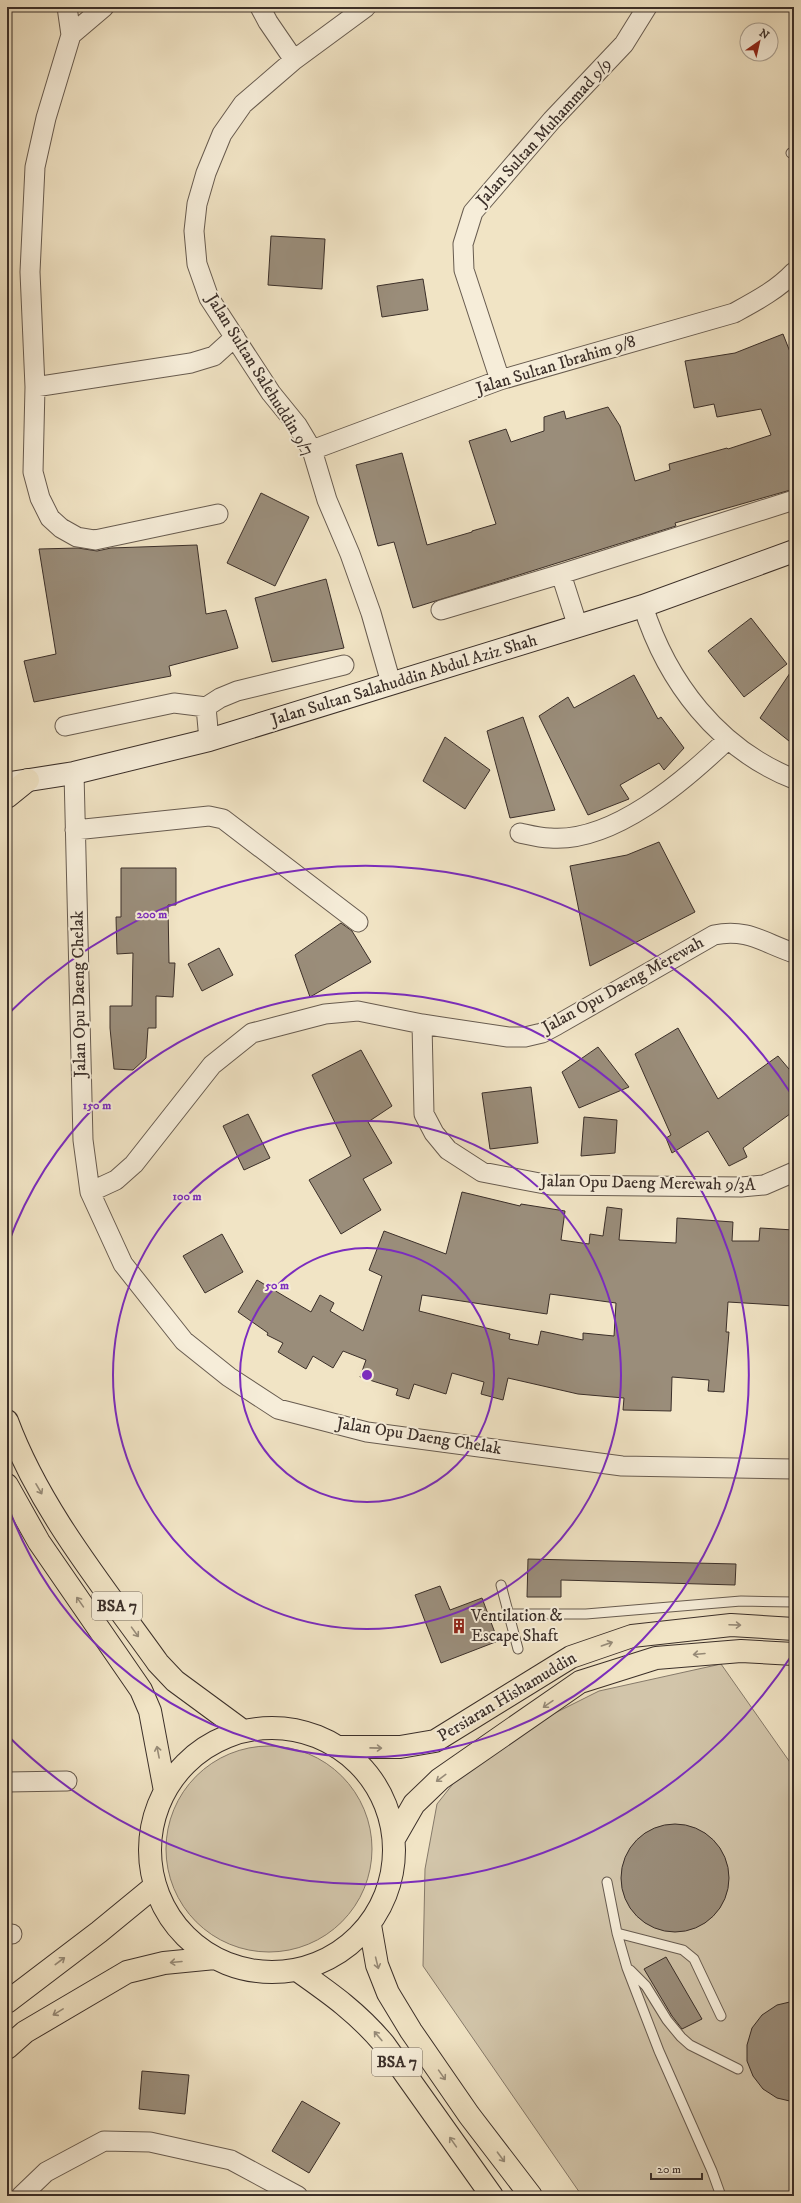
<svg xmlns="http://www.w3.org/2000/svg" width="801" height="2203" font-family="'IM FELL DW Pica',serif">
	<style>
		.green { fill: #d2c5aa; stroke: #867a6a }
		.building { fill: #9a8d7a; stroke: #3b2f29; fill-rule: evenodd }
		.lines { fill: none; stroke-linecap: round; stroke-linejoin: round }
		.lane-casing { stroke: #685c50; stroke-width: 11 }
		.street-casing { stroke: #685c50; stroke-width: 21 }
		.secondary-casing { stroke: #3b2f29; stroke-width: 24 }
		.primary-casing { stroke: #3b2f29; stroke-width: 24 }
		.lane { stroke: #f6edd9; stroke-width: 9 }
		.street { stroke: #f6edd9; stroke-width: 19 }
		.secondary { stroke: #f6edd9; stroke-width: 22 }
		.primary { stroke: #f1e4c5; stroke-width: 22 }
		.oneway { stroke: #968a77 }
		.ring { fill: none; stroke: #7b2cbf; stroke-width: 2 }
		.labels { text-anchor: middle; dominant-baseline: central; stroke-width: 4; stroke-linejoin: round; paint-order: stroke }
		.shield { fill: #f6edd9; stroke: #73685e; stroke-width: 1 }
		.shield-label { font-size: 16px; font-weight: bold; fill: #3b2f29 }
		.street-label { font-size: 17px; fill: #3b2f29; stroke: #f6edd9 }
		.poi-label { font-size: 17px; fill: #3b2f29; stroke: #f6edd9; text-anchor: start }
		.centre { fill: #7b2cbf; stroke: #f6edd9; stroke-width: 2 }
		.ring-label { font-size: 12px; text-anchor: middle; font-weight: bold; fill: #7b2cbf; stroke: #f6edd9; stroke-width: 4; stroke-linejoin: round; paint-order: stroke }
	</style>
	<rect width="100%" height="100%" fill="#f1e4c5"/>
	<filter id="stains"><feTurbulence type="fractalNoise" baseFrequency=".005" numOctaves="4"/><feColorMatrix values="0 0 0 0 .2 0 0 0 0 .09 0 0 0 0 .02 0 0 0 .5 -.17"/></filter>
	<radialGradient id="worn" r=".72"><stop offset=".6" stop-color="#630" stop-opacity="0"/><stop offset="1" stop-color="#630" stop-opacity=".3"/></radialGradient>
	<path class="green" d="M721 1664 794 1768V2196H582L423 1966 425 1869 437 1804 456 1780 525 1728 599 1691Z
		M166 1849a103 103 0 1 1 206 0a103 103 0 1 1-206 0Z"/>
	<path class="building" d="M271 236 325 239 322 289 268 285Z
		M423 279 428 310 382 317 377 286Z
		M783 334 794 362V489L675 523 676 526 413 608 394 542 378 546 356 465 402 453 427 545 472 532V531L496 524 469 441 506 429 511 442 544 431V417L564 411 566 419 608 407 620 426 635 481 670 470 669 464 727 448 728 449 771 435 761 409 717 417 714 404 694 408 685 361 735 353Z
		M261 493 309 517 275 586 227 563Z
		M197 545 206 614 226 610 238 648 169 666 171 676 34 702 24 661 56 654 39 549 78 548 97 551 111 548Z
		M326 579 344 648 272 662 255 598Z
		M751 618 787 664 744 697 708 651Z
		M794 667V733L789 741 760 718Z
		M634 675 658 719 661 717 684 748 664 770 659 763 620 785 629 799 588 815 539 716 568 697 574 708Z
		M523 717 555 810 510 818 487 731Z
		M445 737 490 770 465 809 423 781Z
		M659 842 695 912 590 966 570 866 627 855Z
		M121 868H176V905H168L169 963H175L173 997 156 996V1028H148L146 1058 133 1070 114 1069 110 1028V1006H132L133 953 117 954 116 917H121Z
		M341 923 352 931 371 962 310 997 295 955Z
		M219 948 233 975 202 991 188 964Z
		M678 1028 718 1099 778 1056 794 1075V1111L743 1148 747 1157 729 1166 708 1131 672 1153 666 1138 671 1135 635 1054Z
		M598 1047 629 1087 579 1108 562 1072Z
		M361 1050 392 1106 368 1122 392 1163 363 1179 381 1210 341 1234 309 1180 351 1156 312 1075Z
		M531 1087 538 1143 490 1149 482 1093Z
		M248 1114 270 1158 244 1170 223 1126Z
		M584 1117 617 1120 615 1153 581 1156Z
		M462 1192 520 1206 521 1204 565 1211 561 1240 589 1244 590 1234 603 1236 607 1207 622 1209 619 1240 676 1243 677 1218 733 1222 732 1241H759L760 1228 794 1230V1306L728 1302 726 1332H729L724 1392 708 1391 709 1380 672 1377 671 1411 623 1410 624 1398 578 1394 508 1378 503 1400 481 1394 484 1382 452 1373 446 1394 414 1384 409 1399 396 1395 398 1389 360 1377 366 1360 343 1351 333 1368 313 1356 306 1369 278 1352 283 1343 267 1335 268 1333 238 1312 257 1280 311 1312 320 1295 334 1303 330 1311 363 1331 382 1276 369 1270 384 1231 446 1254ZM550 1294 616 1303 614 1336 583 1333V1340L541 1331 538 1345 509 1339 510 1334 419 1311 422 1295 547 1314Z
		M222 1234 243 1272 205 1293 183 1256Z
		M528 1559 736 1564 735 1585 561 1580V1597H527Z
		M440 1586 450 1610 482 1598 498 1641 441 1663 415 1595Z
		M621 1878a54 54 0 1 1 108 0a54 54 0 1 1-108 0Z
		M666 1957 702 2019 682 2029 672 2016 644 1969Z
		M794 2001V2102L777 2098 763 2089 753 2076 747 2061V2045L752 2028 762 2015 777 2005Z
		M142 2071 189 2075 185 2114 139 2109Z
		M302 2101 340 2123 309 2173 272 2151Z"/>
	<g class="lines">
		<defs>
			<path id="lane" d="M791 153 794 155
				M501 1585 518 1649
				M508 1614H586L741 1601 794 1602
				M607 1882 617 1933 627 1968 659 2051 712 2171 721 2196
				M617 1933 683 1950 694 1959 721 2016
				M630 1970 646 1986 667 2020 681 2037 690 2045 738 2069"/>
			<path id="street" d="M67 7 71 35
				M104 7 71 35 46 118 35 167 30 272 35 387 33 472 40 498 50 518 61 528 77 537 95 540 218 514
				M260 7 268 22 294 60
				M366 7 294 60 243 104 222 134 206 173 197 204 194 231 197 264 209 298 271 393 297 425 312 450 327 500 350 554 371 613 391 683
				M500 380 464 270 463 244 473 212 552 120 624 44 647 7
				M35 387 191 363 214 356 235 337
				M312 450 500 380 734 313C756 301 777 290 794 272
				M561 574 578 627
				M643 606C667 682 718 749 794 779
				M441 610 561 574 794 500
				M206 707 220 698 237 691 344 665
				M65 726 174 703 206 707 209 740
				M74 773 83 1140 90 1192 123 1264 184 1341 229 1377 278 1409 367 1432 622 1466 794 1469
				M75 830 209 816 223 819 358 922
				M520 833C529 835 540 838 550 838 613 843 684 781 727 740
				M422 1024 424 1114 434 1133 448 1150 482 1172 550 1185 741 1187 764 1185 794 1172
				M90 1192 116 1180 134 1164 212 1065 252 1033 325 1014 358 1011 422 1024 508 1037H525L542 1033 557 1025 714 935C747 928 764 943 794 953
				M7 1782 67 1781
				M7 1934H12
				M21 2196 46 2172 104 2141 150 2142 231 2160 298 2196"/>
			<path id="secondary" d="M10 783 74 773 209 740 643 606 794 551"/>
			<path id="primary" d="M7 797 28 780
				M7 1421C40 1510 103 1586 158 1663L175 1681 243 1731
				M7 1485 39 1542 141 1690 150 1711 165 1791
				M150 1850a122 122 0 1 1 244 0a122 122 0 1 1-244 0Z
				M337 1747H400L435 1741 571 1657 632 1636 731 1625 794 1629
				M395 1837 414 1804 440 1779 580 1682 656 1658 741 1651 794 1654
				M370 1925 377 1965 388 1993 411 2031 469 2115 531 2196
				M297 1970C331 1994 357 2012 384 2044L492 2196
				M7 2002 99 1932 155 1886
				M7 2048 25 2032 127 1972 164 1963 215 1958"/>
		</defs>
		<use href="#lane" class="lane-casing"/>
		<use href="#street" class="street-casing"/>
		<use href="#secondary" class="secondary-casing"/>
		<use href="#primary" class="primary-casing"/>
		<use href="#lane" class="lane"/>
		<use href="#street" class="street"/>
		<use href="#secondary" class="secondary"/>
		<use href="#primary" class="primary"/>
	</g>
	<defs><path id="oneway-shaft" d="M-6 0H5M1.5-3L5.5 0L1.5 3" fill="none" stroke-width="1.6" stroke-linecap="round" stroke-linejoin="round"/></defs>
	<g class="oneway">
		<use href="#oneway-shaft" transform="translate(39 1489) rotate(60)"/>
		<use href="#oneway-shaft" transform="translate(80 1602) rotate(-125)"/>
		<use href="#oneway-shaft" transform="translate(735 1625) rotate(2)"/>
		<use href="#oneway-shaft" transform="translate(135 1632) rotate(54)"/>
		<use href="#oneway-shaft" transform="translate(607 1644) rotate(-19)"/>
		<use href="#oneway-shaft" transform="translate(699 1654) rotate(175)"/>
		<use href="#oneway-shaft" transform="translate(548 1704) rotate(145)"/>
		<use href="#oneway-shaft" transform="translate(376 1748) rotate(1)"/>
		<use href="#oneway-shaft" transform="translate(158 1752) rotate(-101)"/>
		<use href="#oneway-shaft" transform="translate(441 1778) rotate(143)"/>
		<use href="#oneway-shaft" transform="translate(60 1961) rotate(-37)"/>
		<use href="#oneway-shaft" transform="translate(176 1962) rotate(175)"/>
		<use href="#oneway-shaft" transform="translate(377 1963) rotate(76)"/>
		<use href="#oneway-shaft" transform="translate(58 2012) rotate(149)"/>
		<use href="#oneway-shaft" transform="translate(378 2036) rotate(-130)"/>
		<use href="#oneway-shaft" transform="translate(442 2075) rotate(55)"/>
		<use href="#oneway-shaft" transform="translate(453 2142) rotate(-125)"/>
		<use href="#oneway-shaft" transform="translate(501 2157) rotate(53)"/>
	</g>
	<g class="ring">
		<circle cx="367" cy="1375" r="127"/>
		<circle cx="367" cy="1375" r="254"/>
		<path d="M8 1244A382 382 0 1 1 8 1506"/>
		<path d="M794 1652A509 509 0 0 1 7 1735M7 1015A509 509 0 0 1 794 1098"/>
	</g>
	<defs>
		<symbol id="building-bare" viewBox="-9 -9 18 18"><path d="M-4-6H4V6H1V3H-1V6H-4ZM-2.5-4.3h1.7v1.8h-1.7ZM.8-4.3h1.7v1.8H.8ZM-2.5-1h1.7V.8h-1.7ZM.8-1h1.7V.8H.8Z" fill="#8f2418" stroke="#f6edd9" stroke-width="2.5" paint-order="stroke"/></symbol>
	</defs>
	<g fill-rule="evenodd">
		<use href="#building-bare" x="448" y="1615" width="22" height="22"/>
	</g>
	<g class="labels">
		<g class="shield">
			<rect x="92" y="1592" width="50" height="28" rx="3"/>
			<rect x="372" y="2048" width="50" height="28" rx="3"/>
		</g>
		<g class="shield-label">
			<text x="117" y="1606">BSA 7</text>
			<text x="397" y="2062">BSA 7</text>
		</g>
		<g class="street-label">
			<text transform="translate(544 132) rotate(-48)">Jalan Sultan Muhammad 9/9</text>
			<text transform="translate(556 365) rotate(-17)">Jalan Sultan Ibrahim 9/8</text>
			<text transform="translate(260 375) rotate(58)">Jalan Sultan Salehuddin 9/7</text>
			<text transform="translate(404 680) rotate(-17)">Jalan Sultan Salahuddin Abdul Aziz Shah</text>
			<text transform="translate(623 985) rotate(-29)">Jalan Opu Daeng Merewah</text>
			<text transform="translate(79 994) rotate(-91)">Jalan Opu Daeng Chelak</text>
			<text transform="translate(648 1183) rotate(1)">Jalan Opu Daeng Merewah 9/3A</text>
			<text transform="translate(419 1436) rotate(9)">Jalan Opu Daeng Chelak</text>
			<text transform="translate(507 1697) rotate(-31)">Persiaran Hishamuddin</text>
		</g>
		<g class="poi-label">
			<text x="471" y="1616">Ventilation &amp;<tspan x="471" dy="20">Escape Shaft</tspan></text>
		</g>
	</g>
	<circle cx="367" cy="1375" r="6" class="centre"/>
	<g class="ring-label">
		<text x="152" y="918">200 m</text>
		<text x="97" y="1109">150 m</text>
		<text x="187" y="1200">100 m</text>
		<text x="277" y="1289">50 m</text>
	</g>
	<rect width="801" height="2203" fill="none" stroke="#f1e4c5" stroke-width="24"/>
	<rect x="8" y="8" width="785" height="2187" fill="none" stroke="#3b2f29" stroke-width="2"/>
	<rect x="12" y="12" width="777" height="2179" fill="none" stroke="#3b2f29"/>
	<g transform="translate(759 42) rotate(34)"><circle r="19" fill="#f6edd9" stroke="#aba193"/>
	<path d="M0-3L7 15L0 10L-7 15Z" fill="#8f2418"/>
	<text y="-6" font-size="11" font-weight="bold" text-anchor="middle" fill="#3b2f29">N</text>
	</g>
	<path d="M651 2173v6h51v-6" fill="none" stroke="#3b2f29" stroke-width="2"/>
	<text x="657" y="2173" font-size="12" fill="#3b2f29" stroke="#f6edd9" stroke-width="3" paint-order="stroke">20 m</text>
	<rect width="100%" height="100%" filter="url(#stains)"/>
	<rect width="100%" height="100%" fill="url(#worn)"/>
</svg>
